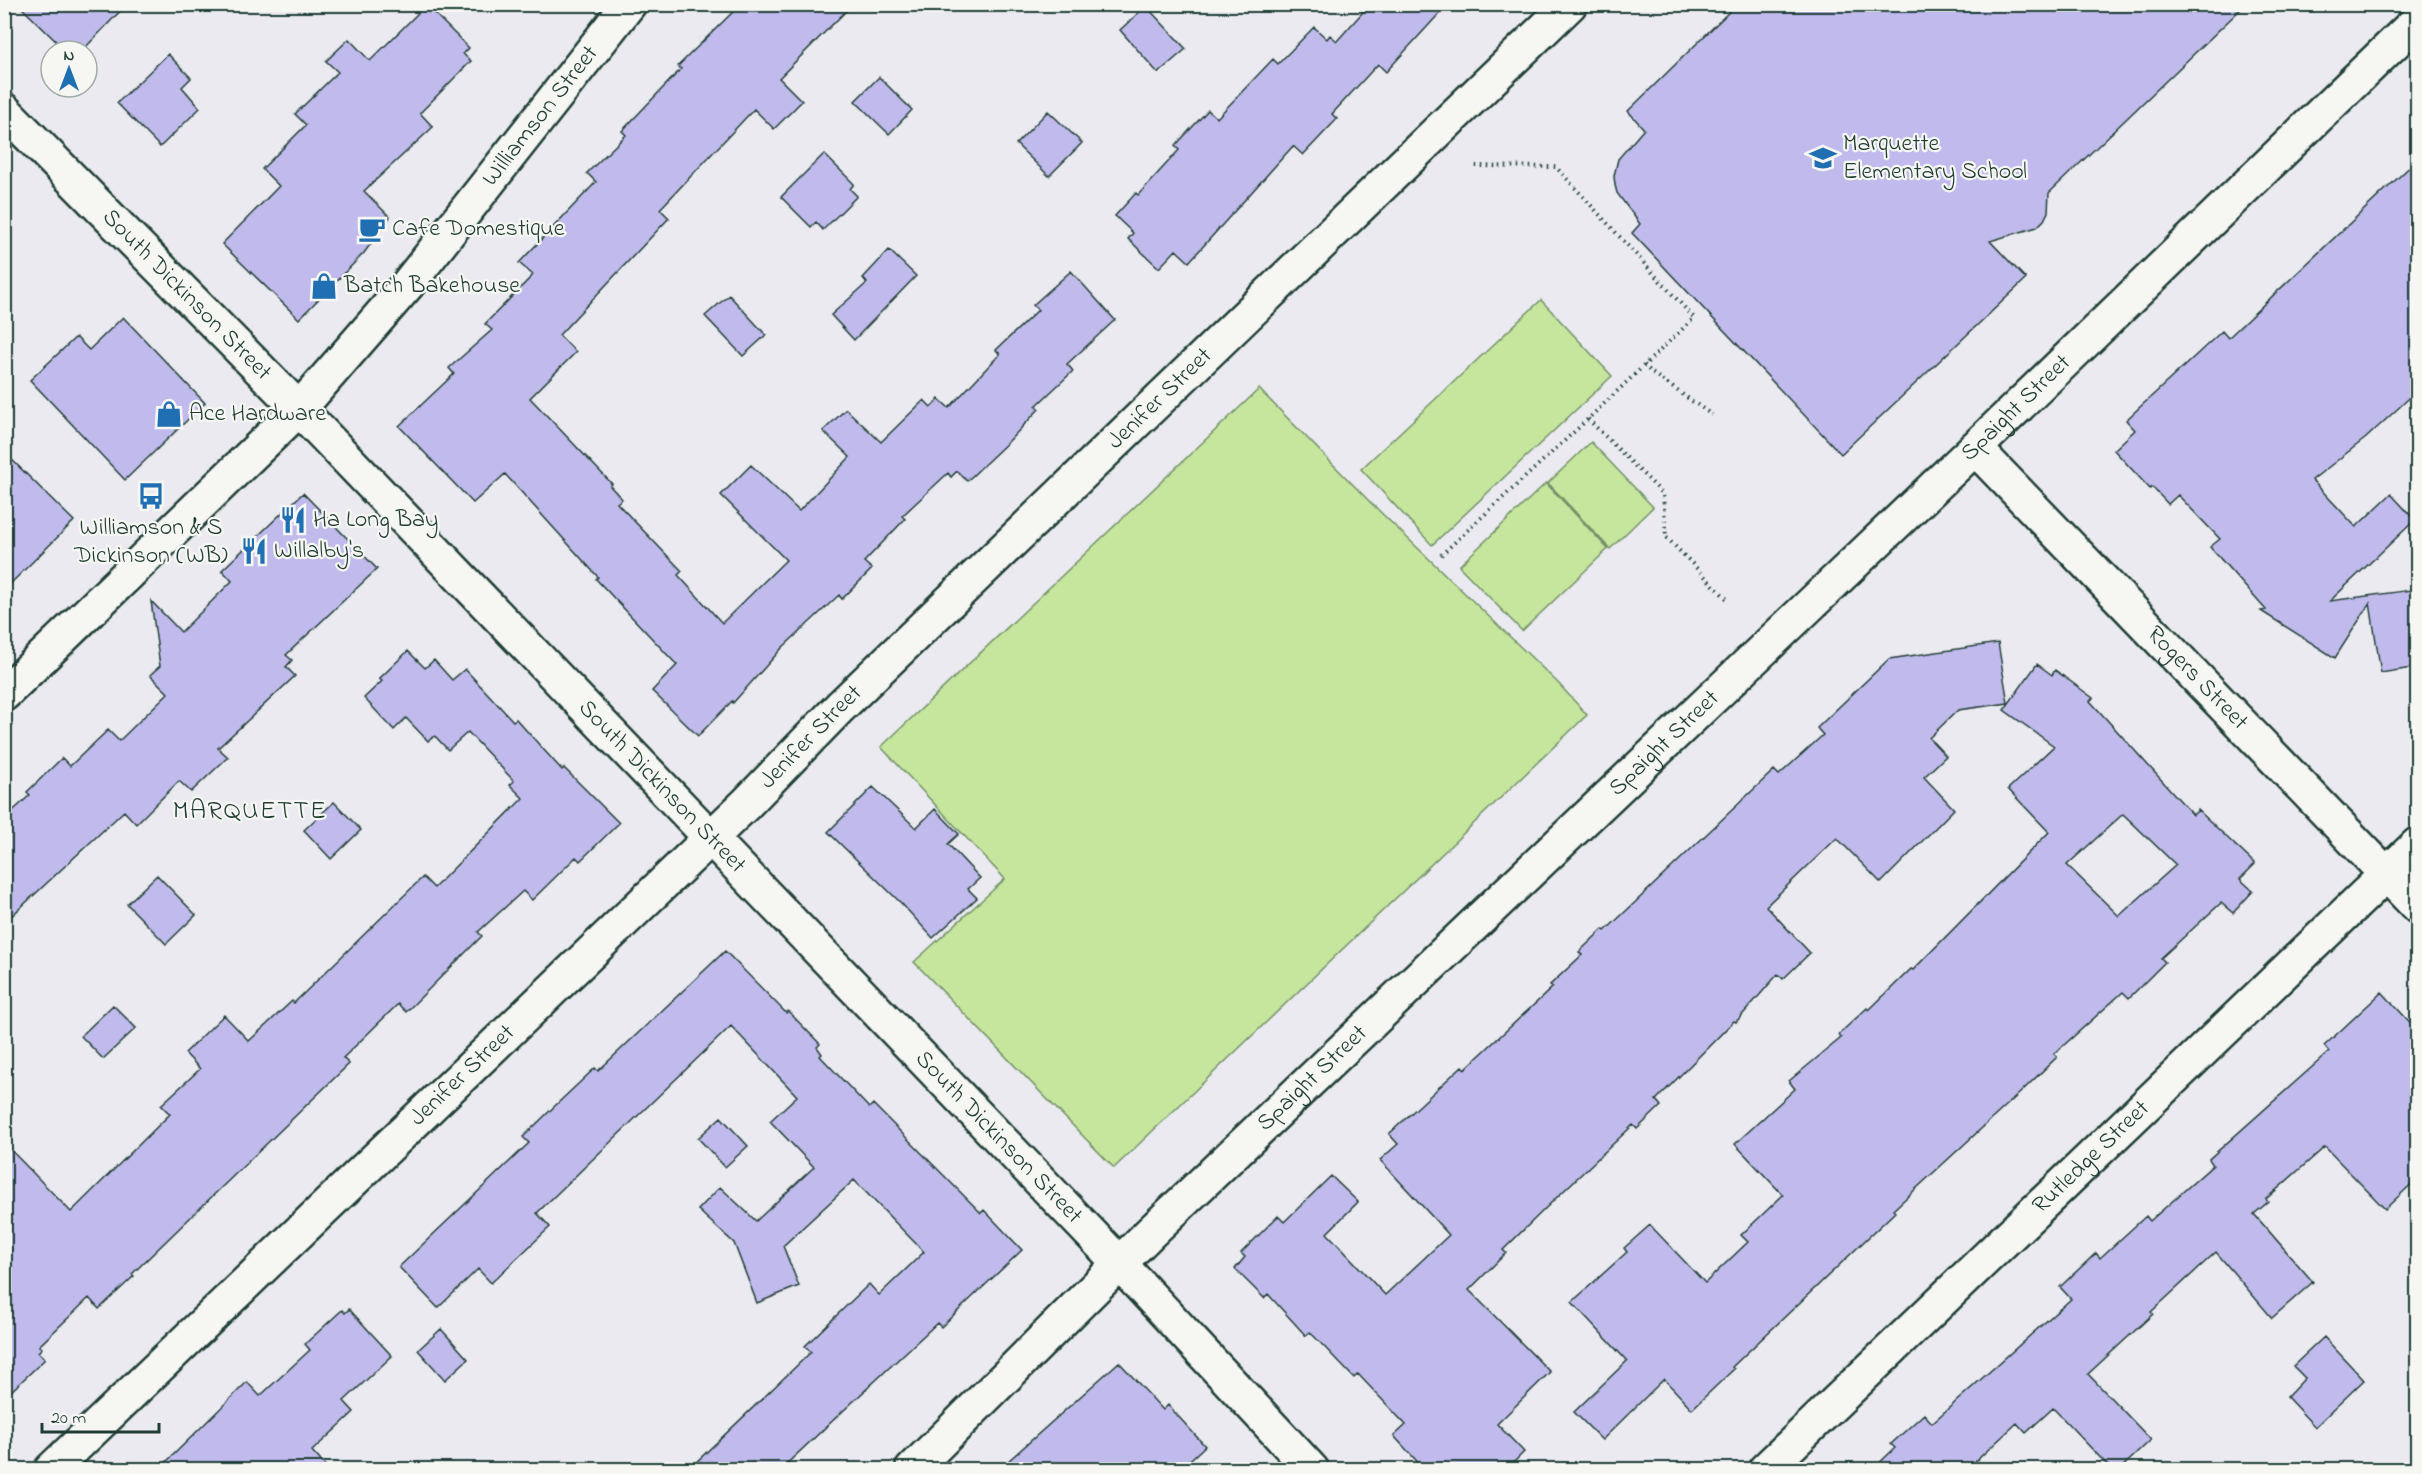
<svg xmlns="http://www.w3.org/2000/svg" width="2422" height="1474" font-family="'Indie Flower',sans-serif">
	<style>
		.green { fill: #c6e59d; stroke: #729168; stroke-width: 1.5 }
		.building { fill: #c1bbed; stroke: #1f3d34; stroke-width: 1.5; fill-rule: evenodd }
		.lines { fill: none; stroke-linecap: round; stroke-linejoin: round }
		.minor-casing { stroke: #1f3d34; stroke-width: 38 }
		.path { stroke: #1f3d34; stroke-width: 4; stroke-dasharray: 1.5 4.5; stroke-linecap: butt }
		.minor { stroke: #f6f6f2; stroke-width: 33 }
		.labels { text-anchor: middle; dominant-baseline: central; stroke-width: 4.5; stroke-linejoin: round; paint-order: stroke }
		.street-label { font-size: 24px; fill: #1f3d34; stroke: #f6f6f2 }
		.poi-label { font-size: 24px; fill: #1f3d34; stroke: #f6f6f2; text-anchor: start }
		.neighbourhood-label { font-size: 26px; letter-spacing: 1.5px; fill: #1f3d34; stroke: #f6f6f2 }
	</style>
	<rect width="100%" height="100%" fill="#ebeaf1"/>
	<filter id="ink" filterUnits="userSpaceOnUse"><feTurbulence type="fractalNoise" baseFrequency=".0167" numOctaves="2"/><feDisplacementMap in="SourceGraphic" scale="12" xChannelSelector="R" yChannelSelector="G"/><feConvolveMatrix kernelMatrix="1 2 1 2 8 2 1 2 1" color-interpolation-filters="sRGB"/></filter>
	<g filter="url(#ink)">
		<path class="green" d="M1541 300 1612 376 1432 545 1361 469Z
			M1259 389 1371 503 1558 683 1587 715 1114 1168 914 962 1005 879 881 747Z
			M1591 442 1653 507 1610 549 1548 483Z
			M1546 483 1608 549 1522 631 1459 566Z"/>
		<path class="building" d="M18 4H127L82 51H66Z
			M741 4H853L779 78 802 101 774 129 754 109 660 209 669 218 559 335 576 352 530 398 612 484 610 486 622 499 617 503 682 571 678 575 722 623 786 560 721 495 751 465 799 511 850 457 823 431 846 409 881 442 924 400 931 407 939 399 949 408 1000 354 996 350 1038 310 1033 305 1071 271 1115 320 1067 364 1073 371 1036 406 1039 409 1009 441 967 481 957 471 951 477 948 473 902 516 905 519 864 562 872 569 842 599 839 595 782 648 733 703 732 701 698 736 652 691 677 665 596 579 598 577 505 474 473 503 399 426 454 374 449 368 492 330 485 324 533 275 519 263 596 182 587 173 626 135 622 131 681 69 678 66Z
			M1370 4H1448L1386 72 1378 64 1332 114 1337 119 1303 155 1293 146 1189 262 1176 250 1159 268 1128 239 1133 233 1115 216 1136 193 1138 195 1179 150 1175 146 1208 110 1217 118 1273 59 1278 64 1314 27 1327 39 1330 35 1337 41Z
			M1737 4H2246L2049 193 2048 212 2044 220 2037 227 1990 241 2026 279 1841 454 1632 233 1640 224 1617 193 1615 185 1614 176 1618 159 1644 129 1628 111Z
			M426 5 469 48 463 54 471 61 420 113 433 127 364 191 390 217 364 253 299 319 222 244 279 186 262 169 306 125 295 114 338 72 326 61 349 39 370 61Z
			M1146 6 1186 49 1158 73 1120 30Z
			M168 54 191 78 182 87 200 108 160 147 117 103Z
			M879 77 912 110 889 134 855 101Z
			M1048 111 1082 143 1049 176 1016 144Z
			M824 154 854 184 850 189 857 196 823 230 816 222 811 227 781 197Z
			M2418 159V390L2366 438 2312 480 2356 527 2391 494 2415 520 2330 601 2411 590 2413 605 2418 604V667L2381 673 2370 603 2335 658 2261 611 2266 610 2210 547 2220 539 2178 495 2168 504 2152 487 2150 489 2114 450 2135 430 2126 420 2222 331 2228 338Z
			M889 250 916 276 854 340 831 315 867 283 863 278Z
			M729 295 766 335 743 356 705 316Z
			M123 317 205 403 125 480 30 380 76 337 89 350Z
			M4 452 74 521 4 590Z
			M303 493 377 569 286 655 292 660 286 667 295 676 218 748 228 757 191 792 179 781 136 824 124 811 4 923V819L30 795 27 792 62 758 70 766 108 730 119 741 168 693 150 675 160 666 151 601 181 632 232 581 222 570Z
			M1998 643 2008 703 1958 710 1929 738 1946 756 1924 777 1954 809 1881 883 1837 838 1766 906 1810 953 1783 979 1778 974 1736 1022 1734 1021 1656 1100 1661 1106 1637 1129 1633 1125 1554 1200 1503 1250 1506 1253 1469 1290 1550 1372 1497 1424 1524 1452 1506 1470H1425L1394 1436 1406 1425 1358 1374 1354 1378 1310 1332 1306 1336 1268 1294 1264 1298 1235 1269 1245 1257 1241 1253 1278 1216 1284 1222 1331 1176 1358 1202 1327 1233 1385 1295 1449 1235 1380 1160 1398 1144 1389 1134 1462 1066 1465 1069 1553 987 1550 985 1582 955 1579 952 1603 929 1605 931 1774 770 1779 775 1823 735 1817 728 1889 659Z
			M408 651 425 668 434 660 452 680 465 669 513 721 516 719 562 770 564 768 619 823 580 861 576 857 532 900 523 891 478 932 482 936 406 1012 398 1004 343 1058 349 1064 132 1274 134 1276 99 1309 89 1298 39 1346 42 1348 38 1352 45 1359 4 1398V1143L71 1212 170 1114 161 1105 200 1069 185 1053 224 1015 249 1041 292 1001 294 1003 423 877 434 888 523 798 510 785 514 781 468 732 448 750 435 736 428 741 406 718 394 730 364 698 382 681 379 679Z
			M2037 664 2052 675 2055 670 2093 698 2090 701 2193 815 2198 810 2255 864 2240 879 2253 891 2233 913 2221 903 2161 958 2165 962 2129 998 2123 992 2054 1054 2057 1057 2020 1093 1893 1210 1895 1212 1732 1367 1734 1369 1692 1409 1664 1379 1602 1440 1574 1412 1627 1361 1572 1302 1627 1252 1624 1248 1650 1225 1705 1283 1748 1242 1741 1235 1783 1195 1735 1144 1795 1089 1789 1081 1841 1038 1838 1035 1867 1008 1869 1010 1911 969 1913 970 2049 832 2008 789 2054 746 2004 710ZM2123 814 2176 865 2119 916 2067 865Z
			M873 787 916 828 935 809 959 834 948 844 980 878 968 889 977 898 933 938 902 904 828 832Z
			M334 802 361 830 331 859 304 830Z
			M157 875 196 915 166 944 127 904Z
			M725 951 786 1013 788 1011 820 1044 817 1047 822 1054 820 1056 869 1108 873 1104 981 1213 984 1210 1022 1250 941 1327 937 1323 780 1470H688L811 1352 805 1346 869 1284 879 1295 924 1252 854 1180 783 1246 799 1286 757 1303 734 1243 698 1210 720 1187 756 1221 814 1167 770 1121 797 1096 731 1026 537 1213 550 1227 491 1283 478 1269 438 1308 399 1267 529 1143 523 1137 559 1102 595 1068 598 1071Z
			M2382 992 2418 1031V1178L2385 1209 2325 1147 2266 1199 2268 1202 2254 1214 2313 1282 2272 1318 2216 1252 2151 1312 2153 1314 2088 1374 2151 1440 2119 1470H2112L2053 1408 2026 1433 2017 1423 1966 1470H1872L1895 1448 1891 1444 1924 1414 1932 1423 2071 1299 2060 1287 2096 1253 2100 1258 2146 1216 2150 1221 2213 1165 2209 1159 2329 1052 2324 1046Z
			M113 1005 136 1028 103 1059 81 1036Z
			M721 1117 748 1146 725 1167 698 1138Z
			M349 1309 392 1356 344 1401 354 1412 312 1451 329 1470H158L247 1382 260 1396 310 1350 305 1344 342 1310 345 1313Z
			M441 1329 468 1359 445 1380 418 1350Z
			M2324 1337 2364 1380 2315 1427 2287 1397 2305 1378 2293 1366Z
			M1119 1362 1163 1410 1168 1405 1205 1446 1179 1470H998Z"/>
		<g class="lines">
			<defs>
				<g id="minor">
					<path id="s1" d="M4 110 299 409 1119 1263 1312 1470"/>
					<path id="s2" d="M1975 448 2418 907"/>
					<path id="s3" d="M4 694 299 409 408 284 629 4"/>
					<path id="s4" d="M51 1470 746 804 840 707 1570 4"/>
					<path id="s5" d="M912 1470 1150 1233 1975 448 2418 20"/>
					<path id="s6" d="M1765 1470 2418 844"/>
				</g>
			</defs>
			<use href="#minor" class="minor-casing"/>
			<path class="path" d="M1644 365 1652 373 1712 415
				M1588 419 1663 494 1666 537 1729 601
				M1441 555 1588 419 1694 318 1556 167 1475 166"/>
			<use href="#minor" class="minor"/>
		</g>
	</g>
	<defs>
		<symbol id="school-bare" viewBox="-9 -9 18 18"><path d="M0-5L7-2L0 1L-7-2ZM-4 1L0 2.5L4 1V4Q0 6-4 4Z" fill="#1f6fb2" stroke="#f6f6f2" stroke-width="2.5" paint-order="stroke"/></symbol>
		<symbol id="cafe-bare" viewBox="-9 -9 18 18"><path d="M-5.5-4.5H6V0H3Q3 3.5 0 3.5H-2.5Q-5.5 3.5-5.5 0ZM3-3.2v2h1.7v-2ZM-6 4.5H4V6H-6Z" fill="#1f6fb2" stroke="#f6f6f2" stroke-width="2.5" paint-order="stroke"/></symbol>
		<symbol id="shop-bare" viewBox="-9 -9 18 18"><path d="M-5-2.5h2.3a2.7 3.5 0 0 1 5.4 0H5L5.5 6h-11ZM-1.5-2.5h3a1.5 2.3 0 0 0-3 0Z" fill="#1f6fb2" stroke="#f6f6f2" stroke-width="2.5" paint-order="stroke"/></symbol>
		<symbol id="bus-bare" viewBox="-9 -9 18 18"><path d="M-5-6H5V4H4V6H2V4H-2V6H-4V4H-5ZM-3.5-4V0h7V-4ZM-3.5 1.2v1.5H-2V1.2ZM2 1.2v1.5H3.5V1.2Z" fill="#1f6fb2" stroke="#f6f6f2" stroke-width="2.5" paint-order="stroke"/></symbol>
		<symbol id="restaurant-bare" viewBox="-9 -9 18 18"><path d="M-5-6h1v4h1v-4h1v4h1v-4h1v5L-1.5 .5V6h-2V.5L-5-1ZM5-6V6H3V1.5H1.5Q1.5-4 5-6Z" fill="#1f6fb2" stroke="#f6f6f2" stroke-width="2.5" paint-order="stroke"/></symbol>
	</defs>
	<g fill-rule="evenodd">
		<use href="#school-bare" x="1804" y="139" width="38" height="38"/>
		<use href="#cafe-bare" x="353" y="210" width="38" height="38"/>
		<use href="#shop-bare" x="305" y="267" width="38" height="38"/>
		<use href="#shop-bare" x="150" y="395" width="38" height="38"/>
		<use href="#bus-bare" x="132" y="477" width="38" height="38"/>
		<use href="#restaurant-bare" x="274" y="501" width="38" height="38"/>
		<use href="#restaurant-bare" x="235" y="532" width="38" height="38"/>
	</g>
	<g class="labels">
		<g class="street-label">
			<text stroke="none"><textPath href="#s3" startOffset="790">Williamson Street</textPath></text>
			<text stroke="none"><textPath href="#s1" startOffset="260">South Dickinson Street</textPath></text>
			<text stroke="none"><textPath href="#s4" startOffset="1542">Jenifer Street</textPath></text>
			<text stroke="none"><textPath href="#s5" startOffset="1532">Spaight Street</textPath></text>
			<text stroke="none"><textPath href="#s2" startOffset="320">Rogers Street</textPath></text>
			<text stroke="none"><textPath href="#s4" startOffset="1056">Jenifer Street</textPath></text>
			<text stroke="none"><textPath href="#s5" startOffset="1046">Spaight Street</textPath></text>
			<text stroke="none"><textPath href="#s1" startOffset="944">South Dickinson Street</textPath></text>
			<text stroke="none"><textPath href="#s4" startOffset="570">Jenifer Street</textPath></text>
			<text stroke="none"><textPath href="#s5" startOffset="560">Spaight Street</textPath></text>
			<text stroke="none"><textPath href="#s1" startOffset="1430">South Dickinson Street</textPath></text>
			<text stroke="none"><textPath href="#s6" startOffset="452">Rutledge Street</textPath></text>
		</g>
		<g class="poi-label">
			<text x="1843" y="144">Marquette<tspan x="1843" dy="28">Elementary School</tspan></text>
			<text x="392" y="229">Cafe Domestique</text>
			<text x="344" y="286">Batch Bakehouse</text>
			<text x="189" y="414">Ace Hardware</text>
			<text x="313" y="520">Ha Long Bay</text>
			<text x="151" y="528" text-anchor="middle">Williamson &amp; S<tspan x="151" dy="28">Dickinson (WB)</tspan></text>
			<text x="274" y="551">Willalby's</text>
		</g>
		<g class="neighbourhood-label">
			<text x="250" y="812">MARQUETTE</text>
		</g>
	</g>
	<rect width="2422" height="1474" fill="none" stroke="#f6f6f2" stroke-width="24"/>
	<rect x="12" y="12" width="2398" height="1450" fill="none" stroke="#1f3d34" stroke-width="2" filter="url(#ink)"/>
	<g transform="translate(69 69)"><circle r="28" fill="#f6f6f2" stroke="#a0aca6" stroke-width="1.5"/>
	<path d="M0-4.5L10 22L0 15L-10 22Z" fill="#1f6fb2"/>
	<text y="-9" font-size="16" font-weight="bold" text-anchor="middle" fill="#1f3d34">N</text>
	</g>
	<path d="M42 1423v9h117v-9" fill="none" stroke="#1f3d34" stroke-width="3"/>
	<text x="51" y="1423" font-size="18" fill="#1f3d34" stroke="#f6f6f2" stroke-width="4.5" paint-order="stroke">20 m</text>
</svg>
